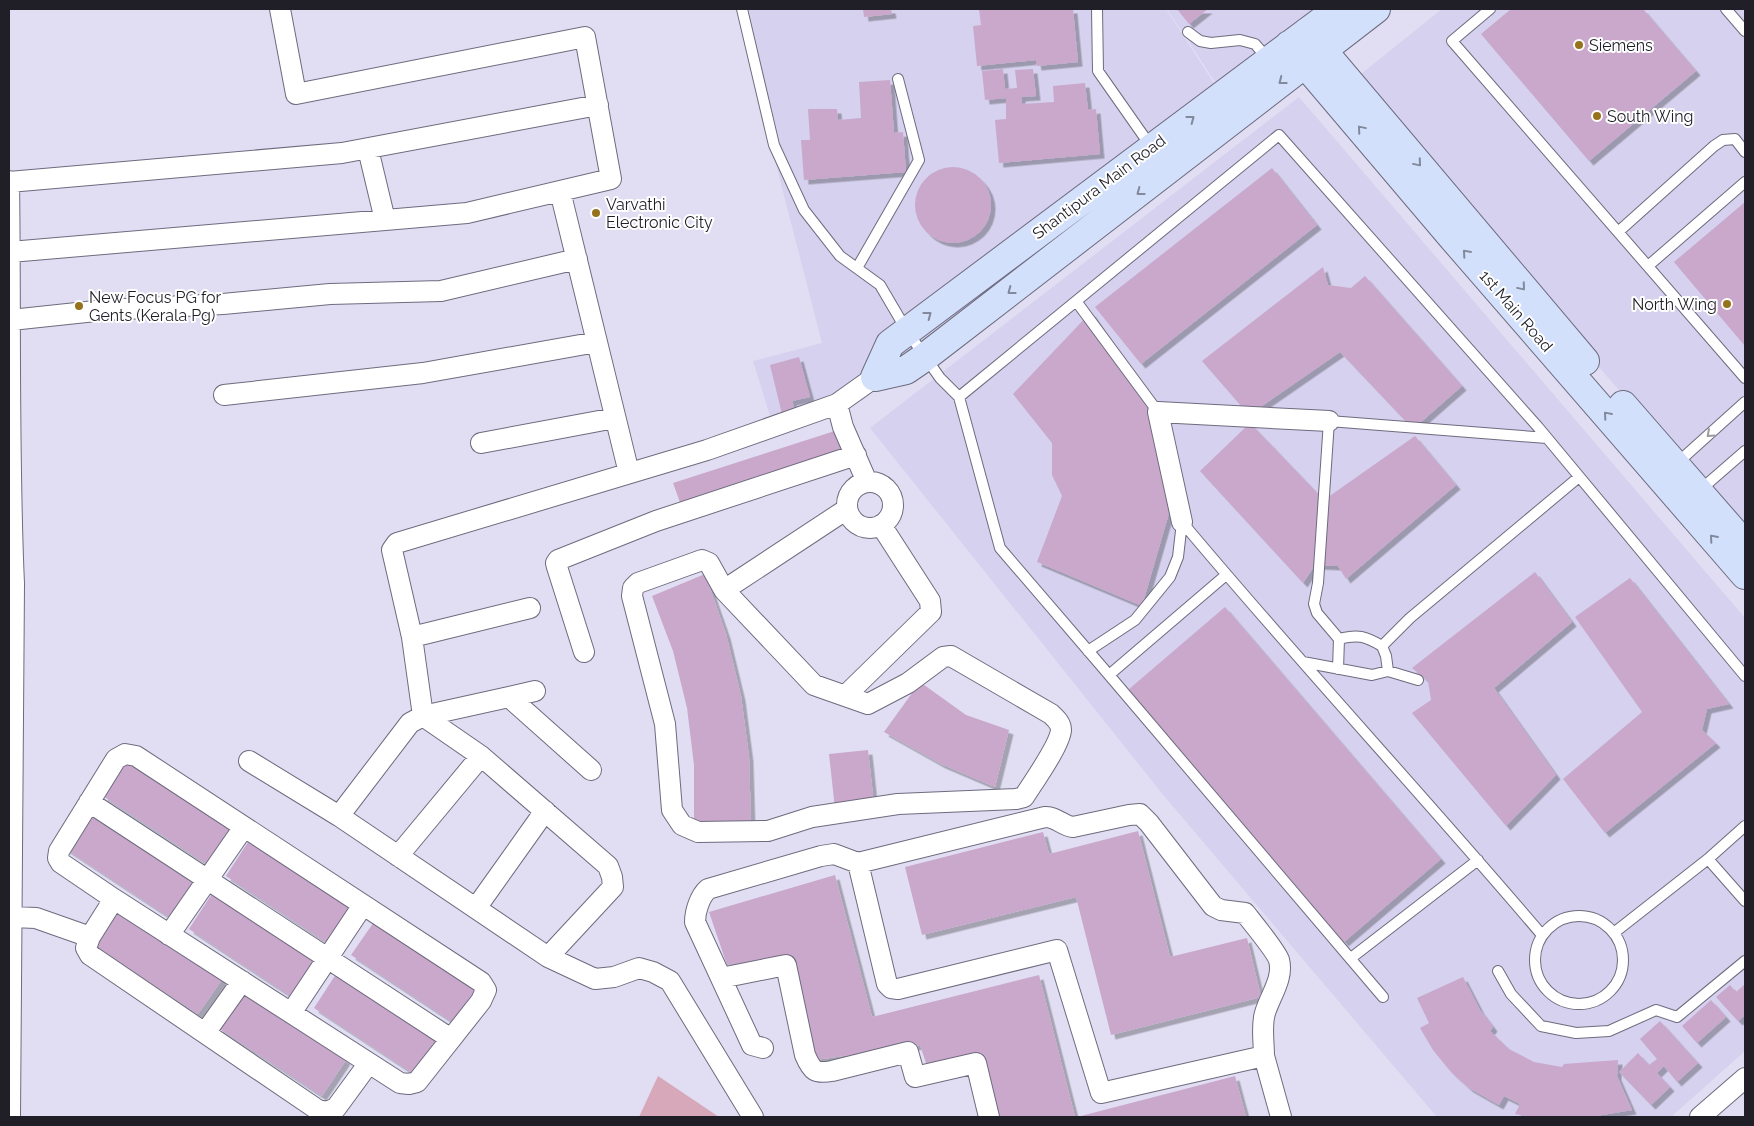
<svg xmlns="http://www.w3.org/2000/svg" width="1754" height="1126" font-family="Raleway,sans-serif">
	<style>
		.built { fill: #d5d1ee }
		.green { fill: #d7a7ba }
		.building { fill: #c9a8cc; filter: url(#shadow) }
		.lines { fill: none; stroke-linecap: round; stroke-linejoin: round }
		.lane-casing { stroke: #6e6b7e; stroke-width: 12 }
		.street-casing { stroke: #6e6b7e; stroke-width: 22 }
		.secondary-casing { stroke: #6e6b7e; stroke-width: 30 }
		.lane { stroke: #fff; stroke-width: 10 }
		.street { stroke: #fff; stroke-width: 20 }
		.secondary { stroke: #d2e0fb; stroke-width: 28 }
		.oneway { stroke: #82899c }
		.oneway2 { stroke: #9b9a9e }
		.poi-dot { fill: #96721b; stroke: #fff; stroke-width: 2 }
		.labels { text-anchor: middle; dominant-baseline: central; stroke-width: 4; stroke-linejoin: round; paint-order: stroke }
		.poi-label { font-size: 16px; fill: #201f27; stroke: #fff; text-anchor: start }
		.street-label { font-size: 16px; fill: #201f27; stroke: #fff }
	</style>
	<defs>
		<filter id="shadow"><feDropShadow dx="4.5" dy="4.5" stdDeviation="0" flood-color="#0004"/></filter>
	</defs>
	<rect width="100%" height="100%" fill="#e1def3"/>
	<path class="built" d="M736 9H1166L1230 108 863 400 771 419 753 361 822 343Z
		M1167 9H1344L1231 106Z
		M1442 9H1745V535L1351 82Z
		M1299 97 1745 618V1051L1671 1117H1437L1165 797 870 428Z"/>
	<path class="green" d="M658 1076 719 1117H639Z"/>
	<path class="building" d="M863 9H891L892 14 864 17Z
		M979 9H1073L1078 62 1037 66 1036 60 977 66 973 26 981 25Z
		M1177 9H1208L1189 24Z
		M1511 9H1643L1696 71 1589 161 1481 34Z
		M1003 69 1005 89 1017 88 1015 70 1033 69 1036 96 1021 97 1022 104 1054 102 1053 86 1085 83 1088 110 1096 109 1100 154 999 163 995 120 1006 119V98L985 100 982 71Z
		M890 80 894 133 903 132 906 172 804 180 801 140H810L808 109H837L838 120 861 118 859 82Z
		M915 205a38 38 0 1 1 76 0a38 38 0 1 1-76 0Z
		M1272 168 1317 225 1141 364 1095 307Z
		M1745 202V346L1674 262Z
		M1323 267 1328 285 1351 288 1365 276 1462 386 1413 429 1340 352 1249 415 1202 361Z
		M1091 312 1158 412 1171 506 1142 606 1037 562 1062 496 1052 475V443L1013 394Z
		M799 357 810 397 792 401 795 410 782 414 770 365Z
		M1250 423 1324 500 1415 436 1456 485 1346 579 1338 566 1315 565 1303 583 1200 471Z
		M841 429 849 454 682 508 673 483Z
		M1535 572 1572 622 1494 688 1556 775 1506 826 1412 713 1431 700 1428 681 1412 668Z
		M705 574 726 634 741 696 749 757 751 823 694 824V765L687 708 673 651 652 596Z
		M1630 578 1729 704 1707 709 1702 730 1716 743 1605 833 1563 779 1642 712 1575 617Z
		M1225 607 1441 859 1344 942 1128 690Z
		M920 682 966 715 1009 730 995 787 941 764 884 732Z
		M868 750 874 805 835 809 829 754Z
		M128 760 231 828 207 864 103 796Z
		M91 813 194 881 169 917 66 849Z
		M1138 831 1170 957 1247 938 1261 997 1111 1035 1076 897 922 935 905 867 1043 832 1049 854Z
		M250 839 354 908 329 944 226 876Z
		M835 875 872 1017 1039 975 1075 1117H998L984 1056 927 1066 920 1045 815 1060 795 957 727 965 709 912Z
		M213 892 316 960 292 997 189 929Z
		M120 910 223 978 198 1014 95 946Z
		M376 919 479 987 454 1023 351 955Z
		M338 971 441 1039 417 1076 314 1008Z
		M1463 977 1480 1010 1493 1027 1490 1031 1509 1049 1534 1062 1562 1067 1564 1064 1618 1060 1617 1076 1632 1110 1590 1117H1531L1515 1114 1520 1104 1504 1096 1499 1105 1469 1088 1451 1072 1433 1050 1420 1028 1429 1023 1417 998Z
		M1745 984V1015L1738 1021 1716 997 1730 985 1736 992Z
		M243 992 346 1060 322 1096 218 1028Z
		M1711 1000 1726 1017 1697 1043 1682 1026Z
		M1660 1021 1698 1063 1677 1082 1664 1066 1657 1073 1670 1087 1651 1105 1619 1072 1638 1053 1649 1065 1657 1059 1640 1039Z
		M1235 1076 1246 1117H1077Z"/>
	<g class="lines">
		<defs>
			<path id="lane" d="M742 9 774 145 804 210 840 256 880 285 907 331 940 378 959 397
				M1097 9 1098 71 1152 148
				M1490 9 1452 41 1745 378
				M1726 9 1745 31
				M1188 32 1200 41 1211 43 1240 40 1255 44 1268 59
				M1618 232 1714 146 1723 140 1735 139 1745 152
				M1648 266 1745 182
				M857 268 919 160 898 79
				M1076 301 1158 412
				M1547 438 1329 421 1318 583 1314 604 1317 613 1339 639C1358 634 1365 636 1382 646L1410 618 1579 477
				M1675 465 1745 402
				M1699 491 1745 451
				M1182 522C1299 662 1424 796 1542 935
				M1226 575 1109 675 1000 548 959 397 1279 135 1538 427 1745 676
				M1382 646 1386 656 1388 671 1418 680
				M1088 651 1135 620 1170 577 1178 557 1182 522
				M1303 662 1372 675 1388 671
				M1338 669 1339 639
				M1109 675 1383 997
				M1708 859 1745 901
				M1535 960a44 44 0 1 1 88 0a44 44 0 1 1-88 0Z
				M1615 932 1708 859 1745 826
				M1351 958 1478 860
				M1498 971 1511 994 1541 1026 1576 1033 1609 1031 1656 1010 1677 1017 1745 961"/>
			<path id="street" d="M368 149 385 220
				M9 181C11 315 8 450 14 584H9
				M9 182 342 153 598 105
				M560 191 629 473
				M10 252 467 213 611 179 585 37 296 94 280 9
				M11 320 105 310 223 304 330 294 441 291 577 259
				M224 395 423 373 597 342
				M837 404 843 427 867 482
				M481 443 615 418
				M847 505a23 23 0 1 1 46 0a23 23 0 1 1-46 0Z
				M1182 522 1158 412 1329 421
				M702 560 709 563 724 590 814 685 868 704 908 683 943 657 951 656 1051 714C1056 719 1061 723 1061 730 1060 745 1032 784 1024 797L1016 799 898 804 812 817 768 831 698 832 682 825 672 810 665 724 632 596 633 588 638 583Z
				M724 590 847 509
				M412 637 530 608
				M584 652 557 567 556 563 558 560 656 521 856 455
				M845 696 931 612 930 601 881 525
				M509 697 535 691
				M249 761 339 816
				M591 770 509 697 423 716 410 723 339 816 548 957 613 887 612 877 608 866 481 756 423 716 412 637 392 550 397 543 707 450 837 404 875 377
				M89 802 451 1039
				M398 856 481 756
				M858 863 887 984 891 988 898 989 1057 950 1101 1093 1264 1056 1281 1117
				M114 899 61 863 58 858 59 851 116 759 125 754 136 756 481 982 486 990 481 1001 417 1082 409 1084 400 1083 114 899 90 937 86 948 90 955 318 1110 327 1112 336 1108 369 1063
				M476 908 545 811
				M12 917 36 918 90 937
				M169 935 244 827
				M548 957 595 979 614 977 639 968 653 972 670 981 753 1117
				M721 978 786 965 805 1055C812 1071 815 1074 832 1071L908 1052 915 1077 976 1063 989 1117
				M291 1013 363 905
				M205 1033 242 981
				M763 1048 752 1045 695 922C695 911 700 896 708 889L821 856 834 854 858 863 1045 817C1055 816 1063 826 1073 827L1129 815 1140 814 1149 823 1213 906 1221 910 1245 913C1252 922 1276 951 1279 960 1284 978 1270 996 1265 1013 1261 1026 1264 1042 1264 1056
				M10 1117 14 584
				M1700 1117 1745 1078"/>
			<path id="secondary" d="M1307 32 1585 361
				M1289 45 1451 236 1745 575
				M875 377 906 370 925 357 1376 9
				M875 377 890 344 1338 9
				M1623 405 1745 545"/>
		</defs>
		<use href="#lane" class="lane-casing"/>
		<use href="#street" class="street-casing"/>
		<use href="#secondary" class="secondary-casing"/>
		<use href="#lane" class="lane"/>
		<use href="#street" class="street"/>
		<use href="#secondary" class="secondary"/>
	</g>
	<defs><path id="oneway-chevron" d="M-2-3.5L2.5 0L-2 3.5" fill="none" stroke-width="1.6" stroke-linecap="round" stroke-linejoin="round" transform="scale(1.25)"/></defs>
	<g class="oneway">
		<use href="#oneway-chevron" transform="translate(1282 81) rotate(142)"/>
		<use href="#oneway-chevron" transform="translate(1191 119) rotate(-37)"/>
		<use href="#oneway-chevron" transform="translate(1361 129) rotate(-130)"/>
		<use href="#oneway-chevron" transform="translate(1418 163) rotate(50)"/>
		<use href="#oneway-chevron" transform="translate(1140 192) rotate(143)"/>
		<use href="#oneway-chevron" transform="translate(1466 253) rotate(-131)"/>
		<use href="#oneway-chevron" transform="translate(1522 287) rotate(50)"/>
		<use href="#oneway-chevron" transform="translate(1011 291) rotate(143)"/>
		<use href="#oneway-chevron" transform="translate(928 315) rotate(-37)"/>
		<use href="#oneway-chevron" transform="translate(1607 415) rotate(-131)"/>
		<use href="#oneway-chevron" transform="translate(1713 538) rotate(-131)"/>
	</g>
	<use class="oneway2" href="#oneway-chevron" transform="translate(1710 434) rotate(138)"/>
	<g class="poi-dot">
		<circle cx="1579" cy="45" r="5"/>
		<circle cx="1597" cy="116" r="5"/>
		<circle cx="596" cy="213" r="5"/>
		<circle cx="1727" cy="304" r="5"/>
		<circle cx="79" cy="306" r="5"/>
	</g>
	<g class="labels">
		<g class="poi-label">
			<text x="1589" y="45">Siemens</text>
			<text x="1607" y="116">South Wing</text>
			<text x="606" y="204">Varvathi<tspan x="606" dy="18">Electronic City</tspan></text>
			<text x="89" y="297">New Focus PG for<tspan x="89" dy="18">Gents (Kerala Pg)</tspan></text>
			<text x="1717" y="304" text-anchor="end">North Wing</text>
		</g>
		<g class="street-label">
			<text transform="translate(1099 187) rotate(-37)">Shantipura Main Road</text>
			<text transform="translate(1516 311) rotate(49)">1st Main Road</text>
		</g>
	</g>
	<rect width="1754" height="1126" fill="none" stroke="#201f27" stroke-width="20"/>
</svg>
